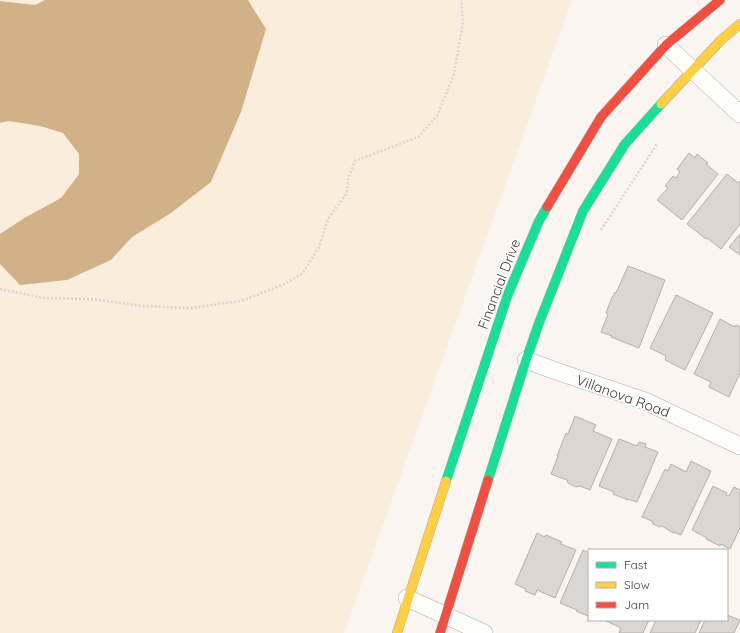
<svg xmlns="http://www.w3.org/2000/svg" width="740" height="633" font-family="Quicksand,sans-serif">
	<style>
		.green { fill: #fbeddb }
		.water { fill: #d1b288 }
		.building { fill: #dbd6d1; stroke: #b5b0ab }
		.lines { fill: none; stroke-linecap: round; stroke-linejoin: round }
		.street-casing { stroke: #afaba6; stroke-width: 18 }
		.fast-casing { stroke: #afaba6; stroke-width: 10 }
		.slow-casing { stroke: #afaba6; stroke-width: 10 }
		.jam-casing { stroke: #afaba6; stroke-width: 10 }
		.path { stroke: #d6d6d4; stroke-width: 2.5; stroke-dasharray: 2 2; stroke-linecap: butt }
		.street { stroke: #fefefd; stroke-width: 17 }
		.fast { stroke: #16e098; stroke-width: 9 }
		.slow { stroke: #ffcf43; stroke-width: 9 }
		.jam { stroke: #f24e42; stroke-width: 9 }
		.labels { text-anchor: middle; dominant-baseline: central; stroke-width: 3.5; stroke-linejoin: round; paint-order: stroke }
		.street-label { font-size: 14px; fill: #3d3832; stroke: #fff }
	</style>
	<rect width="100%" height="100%" fill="#faf5f0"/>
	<path class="green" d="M0 0H572L344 633H0Z"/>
	<path class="water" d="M45 0H248L266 29 241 112 211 182 171 213 132 237 111 260 67 280 20 285 0 264V234L26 217 61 198 79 174V154L63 133 40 126 9 121 0 123V1L35 5Z"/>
	<path class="building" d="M689 153 695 158 697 154 708 163 706 164 718 174 682 220 657 200 668 188 665 186 673 176 676 178 680 172 677 169Z
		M727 174 738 183 740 181V224L721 249 707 238 706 239 687 224Z
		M740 234V255L729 247Z
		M628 266 665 280 639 348 611 337 612 336 601 332 608 314 606 313 612 297H613L615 292 616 293Z
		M676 295 713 313 685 370 665 360 666 356 650 348Z
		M720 319 735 327 736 325 740 327V373L729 397 709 387 711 382 694 374Z
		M575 416 596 425 593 431 612 439 590 490 580 486 576 487 568 483 567 480 551 474 558 456H557L566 433 568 434Z
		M619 439 637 446 639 442 646 444 645 447 658 452 637 502 628 499V500L613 494 614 492 599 486Z
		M691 461 711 471 681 535 673 532V533L662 526 660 527 653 524 652 521 642 517 665 469 668 471 671 464 686 472Z
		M713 486 727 493 726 495 729 496 734 487 740 490V528L730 549 721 544 720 546 706 539 707 538 692 530Z
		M537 533 545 537 546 535 562 542 561 544 576 550 555 598 537 590 535 595 525 591 526 589 515 584Z
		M583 550 589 553V615L588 616 576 611 577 610 560 603Z
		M727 615 740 620 734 633H699L705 620H727Z
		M604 620H649L643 633H619L621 628Z
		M656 620H701L695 633H650Z"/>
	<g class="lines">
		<defs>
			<path id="street" d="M666 45 714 90 740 114
				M526 360 553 370 645 401 740 446
				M407 598 484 633"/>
			<path id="fast" d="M488 480 526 360 539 323 583 211 625 144 661 104
				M446 481 508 294 539 221 547 207"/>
			<path id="slow" d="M661 104 721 40 740 24
				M397 633 446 481"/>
			<path id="jam" d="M547 207 601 117 666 45 720 0
				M440 633 488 480"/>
		</defs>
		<use href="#street" class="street-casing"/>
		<use href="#fast" class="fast-casing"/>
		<use href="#slow" class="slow-casing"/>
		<use href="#jam" class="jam-casing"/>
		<path class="path" d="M601 230 657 144
			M0 289 43 298 91 299 142 306 191 308 241 301 285 284 303 273 319 247 328 219 347 193 348 179 355 161 418 137 437 116 454 74 463 22 461 0"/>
		<use href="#street" class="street"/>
		<use href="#fast" class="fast"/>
		<use href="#slow" class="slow"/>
		<use href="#jam" class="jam"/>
	</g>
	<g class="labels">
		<g class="street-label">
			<text transform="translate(499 284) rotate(-69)">Financial Drive</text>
			<text transform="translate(623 396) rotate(20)">Villanova Road</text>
		</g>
	</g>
	<rect x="588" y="549" width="140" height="72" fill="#ffffff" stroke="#b1afad"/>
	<rect x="596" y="562" width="20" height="6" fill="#16e098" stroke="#b1afad"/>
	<text x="624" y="569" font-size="12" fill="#3d3832">Fast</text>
	<rect x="596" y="582" width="20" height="6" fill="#ffcf43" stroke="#b1afad"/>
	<text x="624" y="589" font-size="12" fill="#3d3832">Slow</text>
	<rect x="596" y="602" width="20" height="6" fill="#f24e42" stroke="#b1afad"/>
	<text x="624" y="609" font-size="12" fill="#3d3832">Jam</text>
</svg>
